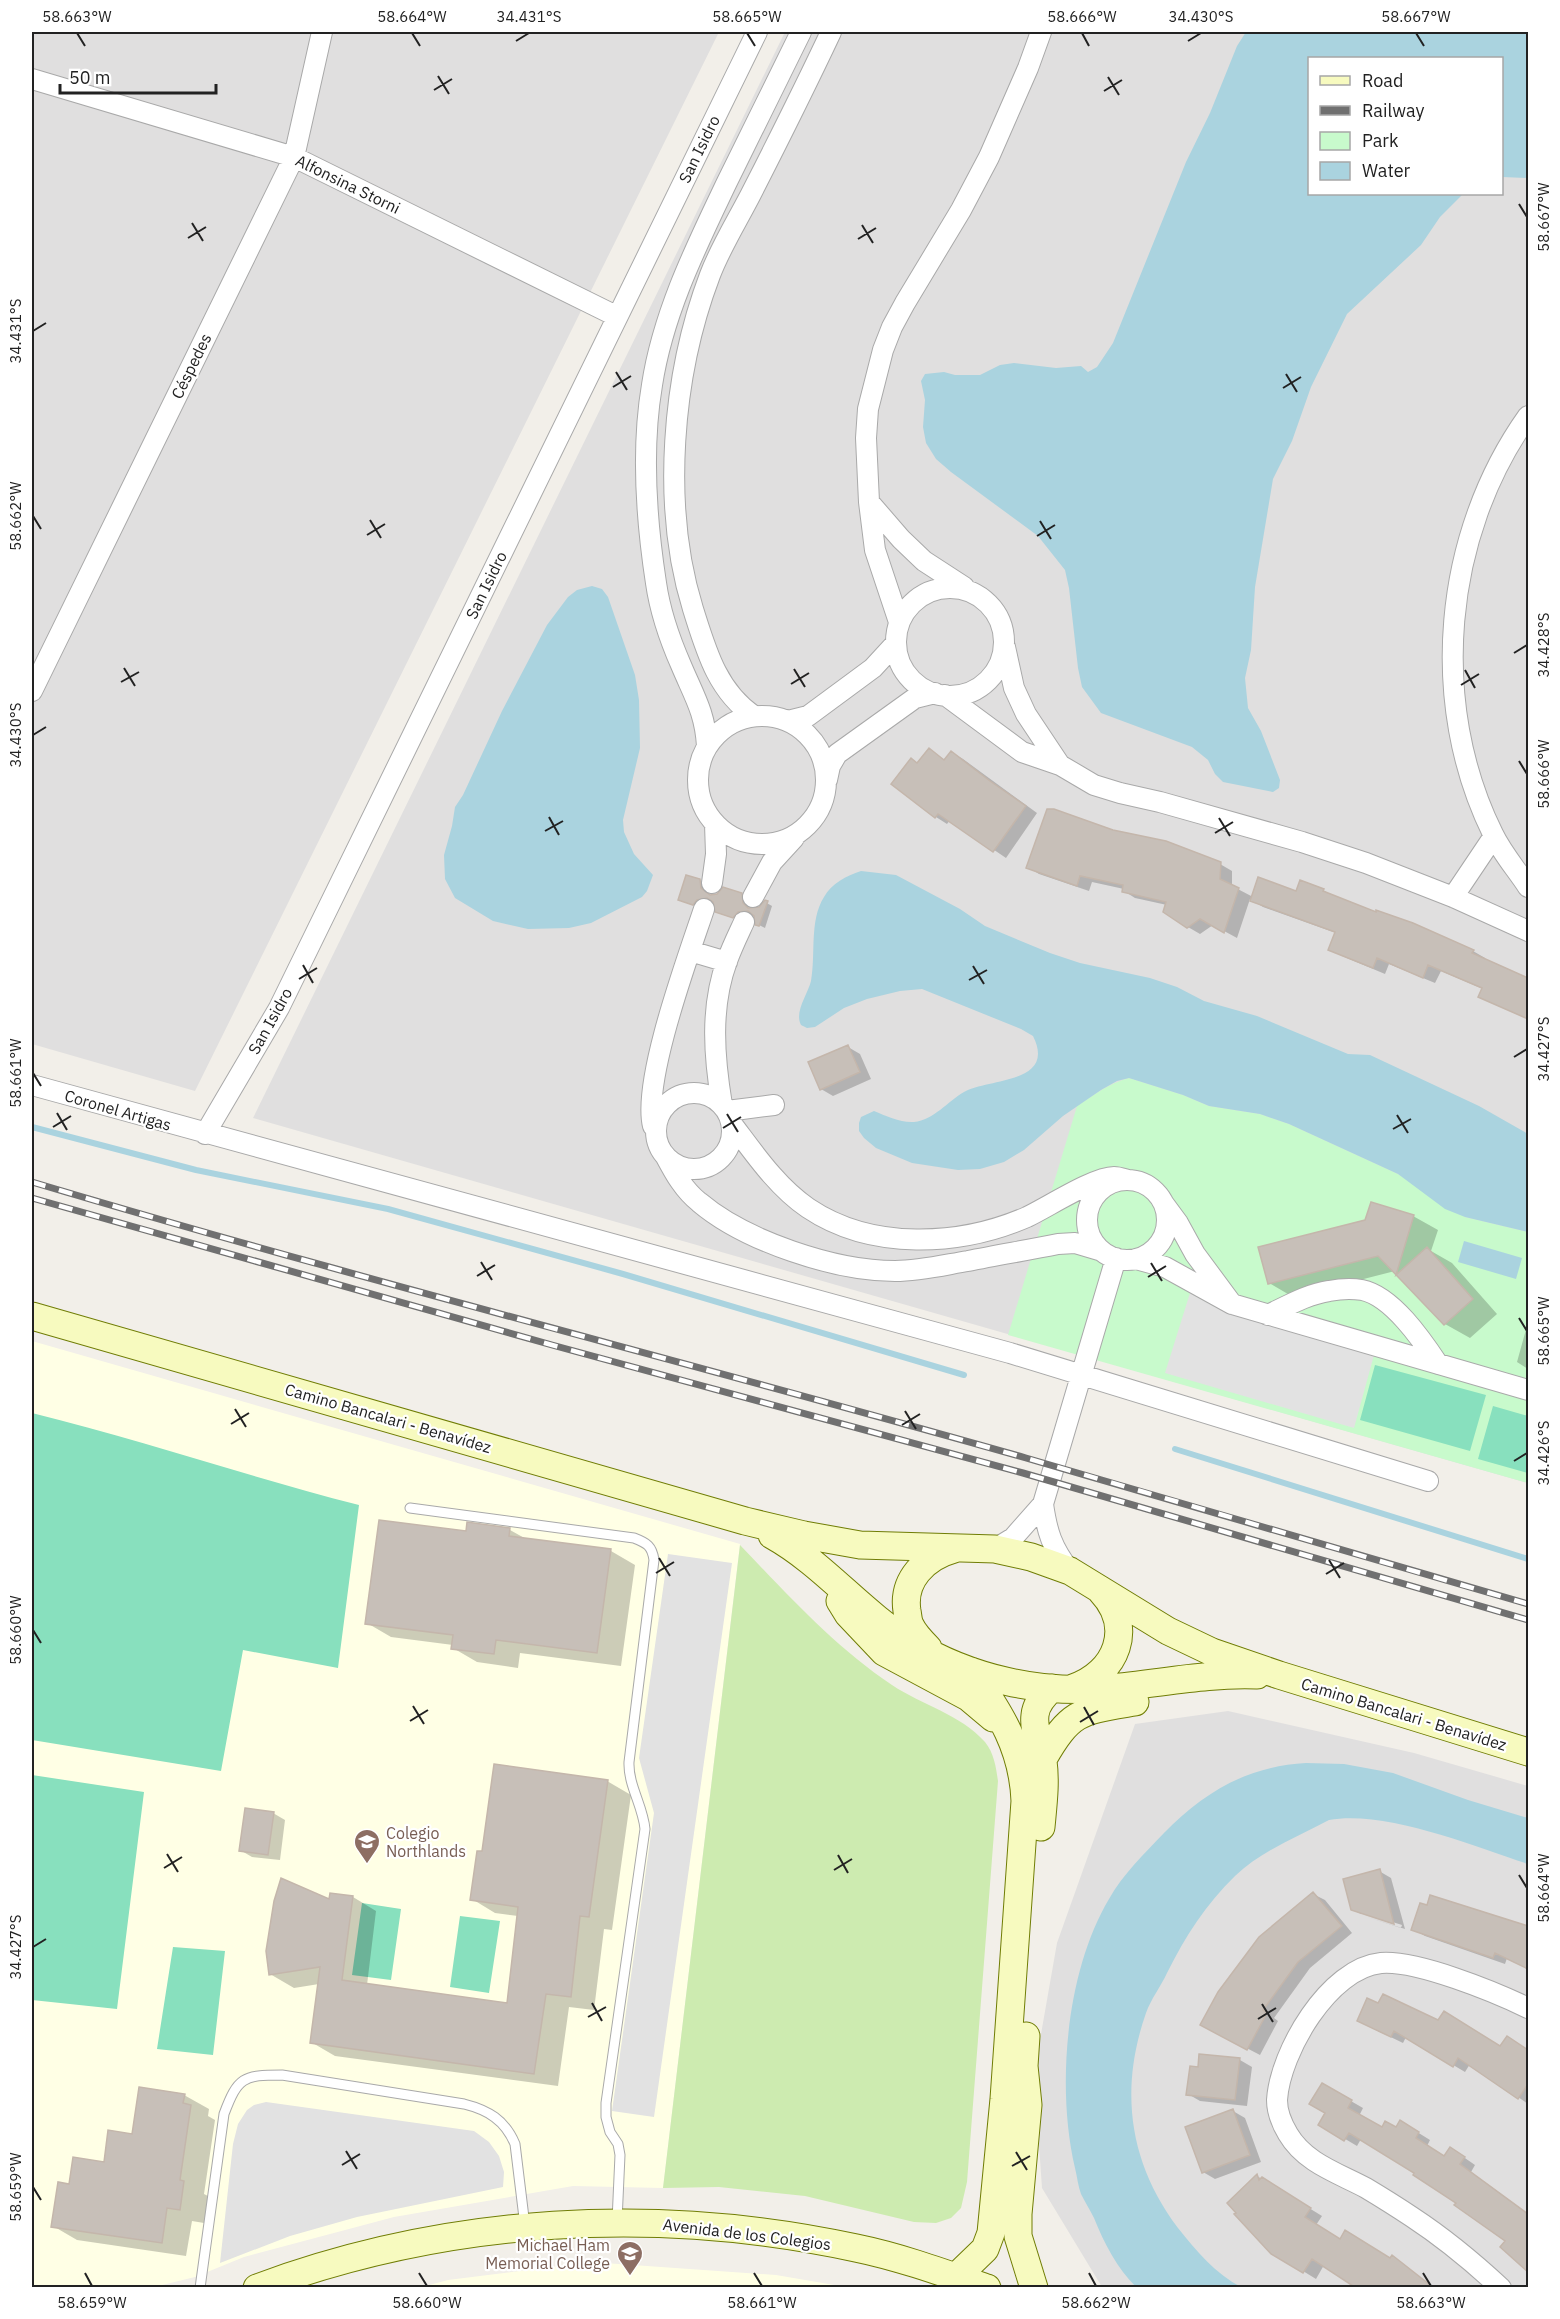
<svg xmlns="http://www.w3.org/2000/svg" width="1560" height="2319" font-family="'IBM Plex Sans',sans-serif">
	<style>
		.residential { fill: #e0dfdf; fill-rule: evenodd }
		.education { fill: #ffffe5 }
		.grass { fill: #cdebb0 }
		.park { fill: #c8facc }
		.pitch { fill: #88e0be }
		.parking { fill: #e2e2e2 }
		.water { fill: #aad3df }
		.shadow { fill: #0003 }
		.lines { fill: none; stroke-linecap: round; stroke-linejoin: round }
		.stream { stroke: #aad3df; stroke-width: 6 }
		.building { fill: #c7bfb8; stroke: #c4b6ab; stroke-width: 1.5 }
		.lane-casing { stroke: #a9a9a9; stroke-width: 11 }
		.street-casing { stroke: #a9a9a9; stroke-width: 22 }
		.secondary-casing { stroke: #707d05; stroke-width: 29 }
		.lane { stroke: #fff; stroke-width: 9 }
		.street { stroke: #fff; stroke-width: 20 }
		.secondary { stroke: #f7fabf; stroke-width: 27 }
		.rail-casing { stroke: #707070; stroke-width: 7 }
		.rail { stroke: #fff; stroke-width: 4.5; stroke-dasharray: 14; stroke-linecap: butt }
		.ticks { fill: none; stroke: #222; stroke-width: 2 }
		.labels { text-anchor: middle; dominant-baseline: central; stroke-width: 4.5; stroke-linejoin: round; paint-order: stroke }
		.street-label { font-size: 16px; fill: #222; stroke: #fff }
		.education-label { font-size: 16px; fill: #785e54; stroke: #fff; text-anchor: start }
		.neatline { fill: none; stroke: #222; stroke-width: 2 }
		.ticks-label { font-size: 15px; text-anchor: middle; fill: #222 }
	</style>
	<rect width="100%" height="100%" fill="#f2efe9"/>
	<path class="residential" d="M32 32H719L195 1091 32 1044Z
		M785 32H1528V1483L253 1118ZM1310 58H1502V194H1310Z
		M1228 1711 1414 1753 1528 1786V2287H1102L1042 2188 1034 2074 1057 1943 1135 1724Z"/>
	<path class="education" d="M32 1341 740 1544 663 2188 573 2186 394 2217 244 2257 195 2277 154 2287H32Z
		M590 2262 776 2275 846 2287 418 2288 448 2280Z"/>
	<path class="grass" d="M740 1545C787 1594 835 1647 892 1685 922 1705 960 1714 985 1742 994 1753 996 1767 998 1781L967 2182 961 2208 951 2218 936 2223 914 2222 805 2196 719 2187 663 2188Z"/>
	<path class="park" d="M1129 1078 1183 1095 1209 1106 1260 1114 1289 1124 1398 1174 1465 1217 1528 1232V1483L1008 1335 1077 1106C1094 1095 1109 1083 1129 1078Z"/>
	<path class="pitch" d="M1375 1365 1486 1395 1470 1451 1360 1420Z
		M1493 1406 1528 1416V1473L1478 1459Z
		M32 1413C142 1440 249 1477 359 1505L338 1668 243 1650 221 1771 32 1740Z
		M32 1775 144 1792 117 2009 32 2000Z
		M362 1903 401 1909 391 1980 352 1975Z
		M460 1916 500 1921 489 1993 450 1987Z
		M173 1947 225 1951 213 2055 157 2049Z"/>
	<path class="parking" d="M1190 1293 1221 1310 1374 1355 1354 1428 1165 1373Z
		M668 1554 732 1563 654 2117 612 2111 654 1813 639 1758Z
		M266 2102 474 2131 489 2142 499 2156 504 2172 503 2187 357 2217 290 2236 220 2263 233 2144 238 2124 247 2110 254 2105Z"/>
	<path class="water" d="M1246 32H1528V178L1502 177V58H1310V194H1463L1440 217 1421 245 1347 314 1311 387 1292 441 1273 479 1255 587 1251 650 1245 678 1248 708 1261 731 1280 780 1279 788 1273 792 1223 782 1215 774 1208 760 1192 747 1101 713 1082 687 1078 668 1069 588 1065 570 1038 536 951 472 936 459 926 443 923 427 925 400 921 381 925 374 944 372 955 375H980L1000 365 1014 363 1056 368 1081 366 1088 372 1097 367 1113 343 1186 162 1210 113 1237 46Z
		M592 586 602 589 608 597 635 675 639 700 640 748 623 820 624 832 634 854 653 875 647 891 642 897 591 923 569 928 528 929 493 921 455 898 445 879 444 855 452 826 455 807 463 795 502 711 547 625 568 597 577 590Z
		M861 871 896 875 960 909 985 926 1050 953 1080 963 1150 978 1177 987 1204 1001 1257 1016 1348 1054 1370 1055 1479 1106 1528 1134V1232L1465 1217 1445 1209 1398 1174 1289 1124 1260 1114 1209 1106 1183 1095 1129 1078 1117 1081 1101 1090 1063 1116 1024 1150 1004 1162 980 1169 958 1170 912 1163 876 1148 864 1138 859 1131V1123L861 1117 874 1111C886 1116 901 1123 914 1122 934 1120 948 1101 964 1092 988 1078 1057 1084 1033 1036L1021 1029 922 989 900 991 867 999 844 1008 815 1027 807 1028 801 1025C794 1012 808 994 811 981 816 954 809 921 824 897 832 883 846 876 861 871Z
		M1464 1241 1522 1258 1516 1279 1458 1262Z
		M1306 1763 1344 1764 1393 1773 1468 1800 1528 1818V1864C1473 1846 1386 1810 1329 1820 1297 1837 1261 1851 1235 1876 1206 1904 1185 1937 1167 1973 1161 1986 1151 1999 1146 2013 1119 2090 1129 2163 1178 2228 1196 2251 1216 2274 1241 2287H1136C1117 2268 1104 2243 1094 2218 1090 2210 1085 2202 1081 2194 1078 2186 1077 2176 1075 2168 1056 2087 1066 1971 1109 1899 1123 1874 1144 1854 1164 1833 1204 1792 1248 1766 1306 1763Z"/>
	<path class="shadow" d="M929 750 945 760 951 752 963 759 1037 813 1006 858 950 820 947 824 936 817 918 764Z
		M1113 832 1220 864 1232 871V886L1253 897 1323 890 1335 897 1473 951 1485 958 1484 960 1528 979V1019L1480 996 1483 989 1441 971 1435 983 1389 964 1385 974 1342 956 1330 949 1336 933 1263 907 1250 899 1237 938 1213 925 1200 934 1188 927 1167 905 1135 898 1124 891V889L1092 882 1089 891 1039 874 1028 867Z
		M700 881 705 884 706 893 711 896 741 894 747 898 748 907 750 909H759L765 902 772 906 765 928 757 924 754 913 743 914 739 920 717 911 713 900 702 902 699 907 680 899Z
		M848 1047 860 1054 871 1079 833 1096 821 1089Z
		M1413 1216 1438 1230 1431 1251 1452 1263 1497 1314 1470 1338 1445 1324 1395 1271 1293 1297 1269 1283Z
		M1527 1326H1528V1369L1517 1362Z
		M510 1530 528 1540 611 1551 635 1565 621 1666 520 1653 518 1668 477 1662 453 1648V1645L391 1637 367 1623 467 1533Z
		M607 1781 631 1795 612 1930 604 1929 594 2010 569 2007 558 2086 335 2056 311 2042 319 1984 294 1988 270 1974 330 1902 353 1897 376 1911 367 1985 508 2004 518 1916 495 1913 472 1899 483 1853Z
		M273 1813 285 1820 280 1860 252 1857 240 1850Z
		M1379 1871 1391 1878 1405 1929 1364 1916 1401 1928 1402 1925 1361 1912V1914L1352 1909Z
		M1313 1894 1325 1900 1352 1933 1310 1968 1274 2018 1278 2021 1260 2055 1214 2031Z
		M1527 1922H1528V1969L1507 1958 1505 1964 1425 1936 1413 1929 1525 1926Z
		M1370 2027 1506 2051 1519 2044 1528 2051V2104L1470 2064 1465 2072 1406 2037 1403 2043Z
		M1201 2056 1240 2060 1252 2067 1247 2106 1200 2101 1188 2094 1199 2068Z
		M1323 2085 1363 2108 1359 2116 1382 2129H1396L1401 2122 1430 2140 1427 2146 1445 2158 1462 2156 1475 2165 1471 2172 1528 2214V2270L1502 2247 1508 2240 1416 2173 1361 2139 1357 2146 1320 2124 1327 2113Z
		M184 2095 209 2109 208 2116 215 2120 204 2194 208 2196 204 2223 192 2221 186 2256 77 2240 53 2226 70 2185 105 2164 134 2135Z
		M1233 2111 1245 2118 1261 2162 1215 2179 1203 2172Z
		M1257 2176 1322 2216 1316 2225 1340 2241 1391 2259 1392 2257 1435 2288H1358L1324 2265 1316 2279 1272 2252Z"/>
	<g class="lines">
		<path class="stream" d="M32 1127 196 1170 388 1209 623 1274 964 1375
			M1175 1449 1528 1559"/>
	</g>
	<path class="building" d="M929 748 944 760 951 751 990 781 1026 806 993 852 938 814 935 818 891 784 911 758 917 763Z
		M1047 809H1054L1113 830 1166 841 1221 862 1220 879 1239 888 1224 933 1200 919 1187 928 1163 912 1166 902 1122 892 1123 885 1080 876 1077 886 1026 868Z
		M686 875 700 879 701 888 710 895 717 894 723 887 742 893 743 903 748 908 759 907 765 900 768 901 759 926 755 925 754 916 748 911 738 912 733 918 715 912 713 902 707 898 697 900 693 905 678 900Z
		M1258 877 1296 891 1300 880 1324 889 1323 891 1376 912V910L1413 923 1474 950 1472 953 1528 978V1019L1478 997 1482 988 1428 965 1423 978 1377 958 1373 968 1328 950 1335 932 1250 901Z
		M848 1045 860 1072 820 1090 808 1062Z
		M1371 1202 1414 1215 1396 1275 1427 1247 1473 1299 1444 1325 1378 1256 1268 1284 1258 1247 1365 1220Z
		M379 1520 466 1531 467 1522 510 1528 509 1536 611 1549 597 1653 496 1640 494 1654 451 1649 453 1635 365 1624Z
		M494 1764 608 1780 589 1917 580 1916 571 1997 546 1994 534 2074 310 2043 320 1967 269 1975 266 1951 274 1901 281 1878 329 1899 330 1893 353 1896 342 1980 507 2003 518 1907 470 1900 477 1851H482Z
		M245 1808 274 1812 268 1855 239 1851Z
		M1380 1869 1394 1924 1351 1910 1343 1879Z
		M1313 1892 1342 1926 1298 1962 1263 2010 1267 2013 1247 2050 1200 2025 1218 1992 1259 1937Z
		M1430 1895 1528 1926V1969L1495 1953 1493 1958 1411 1930 1420 1903 1427 1905Z
		M1383 1994 1438 2020 1444 2011 1500 2046 1507 2036 1528 2050V2084L1518 2099 1458 2058 1453 2067 1394 2031 1391 2037 1357 2021 1367 1998 1378 2003Z
		M1199 2054 1240 2058 1235 2100 1186 2095 1190 2066 1198 2067Z
		M1322 2083 1352 2100 1348 2108 1382 2127 1385 2121 1396 2127 1400 2120 1419 2132 1416 2138 1444 2156 1450 2147 1465 2157 1460 2164 1528 2214V2272L1500 2247 1505 2241 1454 2205 1456 2203 1413 2175 1414 2173 1349 2133 1344 2141 1318 2125 1325 2113 1309 2104Z
		M139 2087 185 2094 183 2103 191 2105 180 2180 184 2181 180 2210 167 2208 162 2243 51 2227 58 2182 69 2184 73 2157 104 2162 108 2130 132 2134Z
		M1233 2109 1250 2155 1202 2173 1185 2127Z
		M1257 2174 1259 2180 1262 2177 1311 2208 1305 2217 1340 2239 1345 2230 1390 2258 1392 2255 1434 2288H1356L1312 2259 1303 2273 1271 2254 1234 2214 1236 2213 1227 2203Z"/>
	<g class="lines">
		<defs>
			<path id="lane" d="M410 1508 634 1538C647 1543 652 1546 654 1560L629 1762C628 1785 643 1806 645 1829L606 2103V2117L610 2132 618 2144 620 2155 617 2221
				M200 2288 224 2114C238 2077 243 2075 282 2075L464 2104C488 2110 505 2120 515 2144L525 2226"/>
			<path id="street" d="M32 79 294 157 616 316
				M1528 416C1443 535 1428 703 1493 834 1502 853 1517 870 1528 887
				M869 502 866 438 868 409 883 350 892 327 905 303 961 210 989 157 1028 68 1041 32
				M896 642a54 54 0 1 1 108 0a54 54 0 1 1-108 0Z
				M899 622 875 550 869 502 901 539 924 561 964 587
				M32 691 294 157 322 32
				M945 695 1022 752 1060 765 1026 714 1014 688 1005 647
				M698 780a64 64 0 1 1 128 0a64 64 0 1 1-128 0Z
				M754 716C717 691 706 650 693 609 661 506 672 375 710 275 721 246 739 218 753 190 780 137 806 85 831 32
				M788 721 808 716 873 668 896 643
				M707 746C705 712 694 696 681 665 670 640 660 611 656 583 646 518 641 450 652 385 663 313 696 247 727 182 752 132 776 82 801 32
				M1060 765 1094 785 1120 793 1160 802 1302 842 1366 863 1453 897 1528 931
				M827 780 830 766 837 754 915 698 935 693
				M712 883 716 854 715 824
				M753 897 772 862 794 838
				M1453 897 1494 836
				M690 951 727 962
				M32 1085 1010 1353 1428 1481
				M656 1131a38 38 0 1 1 76 0a38 38 0 1 1-76 0Z
				M722 1105C714 1057 710 1007 727 961 732 947 738 935 744 922
				M727 1111 774 1105
				M732 1124C754 1153 777 1187 808 1208 872 1251 960 1246 1027 1217 1048 1207 1094 1177 1114 1177 1119 1177 1124 1179 1128 1180
				M653 1126C642 1081 688 957 704 909
				M205 1134 279 1008 757 32
				M666 1157C675 1174 684 1190 699 1202 745 1241 835 1271 895 1271 920 1271 944 1265 968 1261 998 1255 1028 1250 1058 1244L1075 1243 1102 1251
				M1087 1220a40 40 0 1 1 80 0a40 40 0 1 1-80 0Z
				M1136 1259 1165 1267 1232 1304 1195 1254 1178 1223 1164 1204
				M1232 1304 1528 1390
				M1268 1315C1287 1306 1308 1294 1329 1291 1339 1289 1351 1288 1362 1290 1392 1296 1422 1340 1438 1364
				M1043 1504C1047 1532 1052 1548 1070 1571
				M995 1549 1013 1538 1043 1504 1116 1258
				M1501 2288C1473 2262 1444 2238 1412 2217 1397 2207 1381 2197 1366 2188 1338 2173 1305 2163 1288 2134 1282 2124 1277 2112 1277 2100 1280 2052 1329 1968 1381 1963 1417 1960 1495 1992 1528 2008"/>
			<path id="secondary" d="M32 1316 745 1521 804 1535 860 1545 995 1549 1031 1557 1070 1571 1168 1631 1212 1652 1279 1675 1528 1752
				M772 1535C824 1564 861 1613 911 1643 969 1678 1041 1695 1108 1688 1158 1684 1206 1673 1257 1675
				M840 1601 848 1614 884 1652 968 1697 993 1718
				M928 1648C921 1641 914 1634 910 1625 908 1621 908 1616 907 1611 902 1580 925 1557 954 1549
				M1073 1688C1117 1673 1135 1627 1101 1591
				M1043 1759C1071 1710 1081 1711 1135 1702
				M1041 1827C1043 1805 1046 1783 1043 1761 1041 1746 1033 1731 1035 1715 1036 1704 1044 1695 1052 1688
				M1026 2036 1024 2066 1028 2105 1018 2214V2236L1034 2288
				M956 2277 985 2249 991 2233 1004 2099 1025 1801C1023 1748 1000 1713 971 1671
				M257 2288C448 2217 657 2205 856 2248 900 2257 944 2273 987 2288"/>
		</defs>
		<use href="#lane" class="lane-casing"/>
		<use href="#street" class="street-casing"/>
		<use href="#secondary" class="secondary-casing"/>
		<use href="#lane" class="lane"/>
		<use href="#street" class="street"/>
		<use href="#secondary" class="secondary"/>
		<defs>
			<path id="rail" d="M32 1182C361 1280 695 1364 1026 1458 1194 1506 1361 1556 1528 1604
				M32 1198 552 1345 1023 1473 1528 1620"/>
		</defs>
		<use href="#rail" class="rail-casing"/>
		<use href="#rail" class="rail"/>
	</g>
	<path class="ticks" d="M77 33 85 46M412 33 420 46M747 33 755 46M1082 33 1089 46M1416 33 1424 46M516 41 529 33M1188 41 1201 33M438 76 449 94M1108 77 1119 95M434 90 452 79M1104 91 1122 80M1519 204 1527 217M192 223 203 241M862 225 873 243M188 238 206 227M858 239 876 228M33 331 46 323M616 372 627 390M1286 374 1297 392M613 387 631 376M1283 388 1301 377M33 516 41 529M370 520 381 538M1040 521 1051 539M367 535 385 524M1037 536 1055 525M1514 653 1527 645M124 668 135 686M794 669 805 687M1465 670 1475 688M121 682 139 672M791 684 809 673M1461 685 1479 674M33 735 46 727M1519 761 1527 774M549 817 559 835M1219 818 1230 836M545 831 563 821M1215 833 1233 822M303 965 313 983M973 966 984 984M299 979 317 968M969 980 987 970M1514 1057 1527 1049M33 1073 41 1086M57 1113 67 1130M727 1114 738 1132M1397 1115 1408 1133M53 1127 71 1116M723 1128 741 1117M1393 1129 1411 1119M481 1262 492 1280M1151 1263 1162 1281M477 1276 495 1265M1148 1277 1166 1266M1519 1318 1527 1331M235 1409 246 1427M905 1411 916 1429M231 1424 249 1413M902 1425 920 1414M1514 1461 1527 1453M659 1558 670 1576M1329 1560 1340 1578M656 1573 674 1562M1326 1574 1344 1563M33 1630 41 1643M413 1706 424 1724M1084 1707 1094 1725M410 1721 428 1710M1080 1722 1098 1711M167 1854 178 1872M838 1855 848 1873M164 1868 182 1857M834 1870 852 1859M1519 1875 1527 1888M33 1947 46 1939M592 2003 602 2021M1262 2004 1273 2022M588 2017 606 2007M1258 2019 1276 2008M346 2151 357 2169M1016 2152 1027 2170M342 2165 360 2154M1012 2166 1030 2156M33 2187 41 2200M85 2273 92 2286M419 2273 427 2286M754 2273 762 2286M1089 2273 1096 2286M1423 2273 1431 2286"/>
	<defs>
		<symbol id="school-pin" viewBox="-11 -11 22 30"><path d="M0 17L-7.5 6A9.5 9.5 0 1 1 7.5 6Z" fill="#8d6e63" stroke="#fff"/><path d="M0-5L7-2L0 1L-7-2ZM-4 1L0 2.5L4 1V4Q0 6-4 4Z" fill="#fff"/></symbol>
	</defs>
	<g fill-rule="evenodd">
		<use href="#school-pin" x="352" y="1827" width="30" height="40"/>
		<use href="#school-pin" x="615" y="2239" width="30" height="40"/>
	</g>
	<g class="labels">
		<g class="street-label">
			<text transform="translate(699 149) rotate(-64)">San Isidro</text>
			<text transform="translate(348 184) rotate(26)">Alfonsina Storni</text>
			<text transform="translate(191 366) rotate(-64)">Céspedes</text>
			<text transform="translate(486 585) rotate(-64)">San Isidro</text>
			<text transform="translate(270 1021) rotate(-61)">San Isidro</text>
			<text transform="translate(118 1110) rotate(16)">Coronel Artigas</text>
			<text transform="translate(388 1418) rotate(16)">Camino Bancalari - Benavídez</text>
			<text transform="translate(1404 1714) rotate(17)">Camino Bancalari - Benavídez</text>
			<text transform="translate(747 2234) rotate(7)">Avenida de los Colegios</text>
		</g>
		<g class="education-label">
			<text x="386" y="1833">Colegio<tspan x="386" dy="18">Northlands</tspan></text>
			<text x="610" y="2245" text-anchor="end">Michael Ham<tspan x="610" dy="18">Memorial College</tspan></text>
		</g>
	</g>
	<rect width="1560" height="2319" fill="none" stroke="#ffffff" stroke-width="66"/>
	<rect x="1308" y="57" width="195" height="138" fill="#ffffff" stroke="#a7a7a7" stroke-width="1.5"/>
	<rect x="1320" y="76" width="30" height="9" fill="#f7fabf" stroke="#a7a7a7" stroke-width="1.5"/>
	<text x="1362" y="87" font-size="18" fill="#222222">Road</text>
	<rect x="1320" y="106" width="30" height="9" fill="#707070" stroke="#a7a7a7" stroke-width="1.5"/>
	<text x="1362" y="117" font-size="18" fill="#222222">Railway</text>
	<rect x="1320" y="132" width="30" height="18" fill="#c8facc" stroke="#a7a7a7" stroke-width="1.5"/>
	<text x="1362" y="147" font-size="18" fill="#222222">Park</text>
	<rect x="1320" y="162" width="30" height="18" fill="#aad3df" stroke="#a7a7a7" stroke-width="1.5"/>
	<text x="1362" y="177" font-size="18" fill="#222222">Water</text>
	<path d="M60 84v9h156v-9" fill="none" stroke="#222222" stroke-width="3"/>
	<text x="69" y="84" font-size="18" fill="#222222" stroke="#ffffff" stroke-width="4.5" paint-order="stroke">50 m</text>
	<rect x="33" y="33" width="1494" height="2253" class="neatline"/>
	<g class="ticks-label">
		<text x="77" y="22">58.663°W</text>
		<text x="412" y="22">58.664°W</text>
		<text x="529" y="22">34.431°S</text>
		<text x="747" y="22">58.665°W</text>
		<text x="1082" y="22">58.666°W</text>
		<text x="1201" y="22">34.430°S</text>
		<text x="1416" y="22">58.667°W</text>
		<text transform="translate(1544 217) rotate(-90)" y="5">58.667°W</text>
		<text transform="translate(16 331) rotate(-90)" y="5">34.431°S</text>
		<text transform="translate(16 516) rotate(-90)" y="5">58.662°W</text>
		<text transform="translate(1544 645) rotate(-90)" y="5">34.428°S</text>
		<text transform="translate(16 735) rotate(-90)" y="5">34.430°S</text>
		<text transform="translate(1544 774) rotate(-90)" y="5">58.666°W</text>
		<text transform="translate(1544 1049) rotate(-90)" y="5">34.427°S</text>
		<text transform="translate(16 1073) rotate(-90)" y="5">58.661°W</text>
		<text transform="translate(1544 1331) rotate(-90)" y="5">58.665°W</text>
		<text transform="translate(1544 1453) rotate(-90)" y="5">34.426°S</text>
		<text transform="translate(16 1630) rotate(-90)" y="5">58.660°W</text>
		<text transform="translate(1544 1888) rotate(-90)" y="5">58.664°W</text>
		<text transform="translate(16 1947) rotate(-90)" y="5">34.427°S</text>
		<text transform="translate(16 2187) rotate(-90)" y="5">58.659°W</text>
		<text x="92" y="2308">58.659°W</text>
		<text x="427" y="2308">58.660°W</text>
		<text x="762" y="2308">58.661°W</text>
		<text x="1096" y="2308">58.662°W</text>
		<text x="1431" y="2308">58.663°W</text>
	</g>
</svg>
